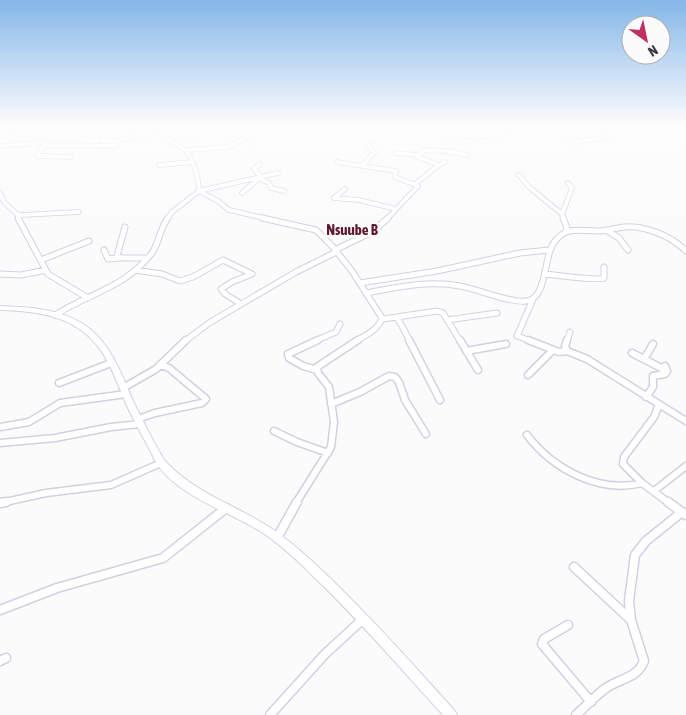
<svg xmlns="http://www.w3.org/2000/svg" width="686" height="715" font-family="'Asap Condensed',sans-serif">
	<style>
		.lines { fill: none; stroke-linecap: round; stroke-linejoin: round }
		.street-far3-casing { stroke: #d2d0e5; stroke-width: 5.5 }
		.street-far2-casing { stroke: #d2d0e5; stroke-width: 7 }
		.street-far1-casing { stroke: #d2d0e5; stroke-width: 9 }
		.street-casing { stroke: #d2d0e5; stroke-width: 11 }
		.secondary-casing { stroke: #d2d0e5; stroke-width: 2 }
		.street-far3 { stroke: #fff; stroke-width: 4 }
		.street-far2 { stroke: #fff; stroke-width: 5 }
		.street-far1 { stroke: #fff; stroke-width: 6 }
		.street { stroke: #fff; stroke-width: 8 }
		.secondary { fill: #fff; fill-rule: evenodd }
		.labels { text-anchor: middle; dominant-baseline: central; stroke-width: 5; stroke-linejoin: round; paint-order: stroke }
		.far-quarter-label { font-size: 15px; font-weight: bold; fill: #5d192d; stroke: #fbfbfb }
	</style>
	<rect width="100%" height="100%" fill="#fbfbfb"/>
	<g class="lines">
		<defs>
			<path id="street-far3" d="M31 125 78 127 90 131
				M163 125 161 130C167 141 177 143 185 150 194 158 197 176 199 187V191L172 212 167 219
				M569 125 586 131
				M447 135 477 137 528 130H548
				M0 137 24 125
				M567 138 602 125
				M115 141 155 132 136 130
				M576 142 607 137
				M174 143 214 129
				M44 145 116 146 115 141H102
				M0 146 46 142 38 156 71 157
				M186 150 229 147 266 125
				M395 153 419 155
				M337 162 396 171 395 177 418 186 387 219
				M445 162 439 165 418 157 423 150 447 151 467 155
				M260 164 254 169 261 177
				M159 165 192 162
				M362 166 374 153 369 145
				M519 175 529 187 562 214 564 219
				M259 178 269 183 271 188 284 191
				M415 184 439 165
				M345 189 334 198 359 200 396 209
				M199 191 218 201 229 210 268 219
				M199 191 278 173
				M0 193 4 202 19 216
				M242 193 258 179
				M562 214 572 188 568 183
				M19 219 18 217 21 215 79 212"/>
			<path id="street-far2" d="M18 218 48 274 88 298
				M262 218 316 230 333 247 352 271 382 318C378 330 366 335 356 341
				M563 218 567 228 566 231
				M125 227 117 256 122 258H147
				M606 230 619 238 628 250
				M104 250 108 259 119 258
				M335 250 372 232 388 218
				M41 260 89 241
				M135 270 162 274 180 281 193 277 223 260 252 274 232 282 221 289 225 294 241 304
				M0 274 21 275 46 270
				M545 274C555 275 599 281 604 278V267
				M360 283 437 271 520 253 549 250
				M366 293C397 287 428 280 460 286 478 289 509 303 526 301 549 298 542 255 556 240 567 226 582 231 598 231 607 231 615 228 624 227 645 225 671 236 686 251
				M55 315C91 292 123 289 152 253 159 243 160 228 168 218
				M397 317 437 311 443 313 460 341
				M382 319 397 317 410 341
				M447 320 497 313
				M185 341 209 323 296 272 336 252
				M315 341 336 332 340 324
				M531 341 517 336 533 299
				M567 341 570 332"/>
			<path id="street-far1" d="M409 340 440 400
				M460 340 478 370
				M528 340 559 352 567 351 587 359 686 421
				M466 351 506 344
				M567 351 565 346 567 340
				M632 353 667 371
				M644 359 653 344
				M317 370 303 366 289 358 288 354 318 340
				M528 375 553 350
				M59 383 111 363
				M123 388 156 369 186 340
				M646 397 653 387V376L665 374 667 371 665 366
				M331 404 360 392 389 376 395 377 399 382 405 400 426 434
				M659 405 654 417 624 457 623 464 642 483 669 503
				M138 419 155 413 202 403 206 399 169 368 161 365
				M0 427 29 422 60 403 126 394
				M274 431 297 442 328 453
				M527 435C553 469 599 494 642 483
				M0 443 55 438 111 427 140 424
				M654 491 686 466
				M0 503 46 493 111 485 161 463
				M296 503 331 447 334 422 329 387 318 373 317 367 358 340"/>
			<path id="street" d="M668 502 686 515
				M0 503 6 502
				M277 538 297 502
				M574 567 631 620
				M0 610 57 588 163 558 226 508
				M568 625 544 639 542 644 591 702
				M0 661 6 658
				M270 715 325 654 362 620
				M576 715C586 706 595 696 606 688 620 678 637 679 644 661L631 620 629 601 635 555 646 541 682 512"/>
			<path id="secondary" d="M0 306C30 307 66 309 90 329 113 348 123 378 134 403 141 417 148 431 155 444 159 450 162 458 167 463 199 497 246 508 282 536 302 551 321 569 338 586 379 626 417 669 455 711L457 715H443C401 669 360 621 315 578 298 561 280 544 260 531 229 512 174 494 156 462 146 442 135 423 126 404 119 386 112 368 102 352 78 316 39 311 0 310Z"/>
		</defs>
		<use href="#street-far3" class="street-far3-casing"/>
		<use href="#street-far2" class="street-far2-casing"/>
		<use href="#street-far1" class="street-far1-casing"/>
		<use href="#street" class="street-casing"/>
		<use href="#secondary" class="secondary-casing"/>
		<use href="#street-far3" class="street-far3"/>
		<use href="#street-far2" class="street-far2"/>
		<use href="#street-far1" class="street-far1"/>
		<use href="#street" class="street"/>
		<use href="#secondary" class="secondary"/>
	</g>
	<linearGradient id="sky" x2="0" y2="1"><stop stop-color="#84b7e8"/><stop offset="0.56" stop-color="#fdfdfd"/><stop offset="1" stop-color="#fdfdfd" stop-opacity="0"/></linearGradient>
	<rect width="686" height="225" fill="url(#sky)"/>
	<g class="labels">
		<g class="far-quarter-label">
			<text x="352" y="229">Nsuube B</text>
		</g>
	</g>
	<g transform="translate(646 40) rotate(147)"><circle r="24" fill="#fbfbfb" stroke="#aeaeb1"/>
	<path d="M0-4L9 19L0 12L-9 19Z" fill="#bf315e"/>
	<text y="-8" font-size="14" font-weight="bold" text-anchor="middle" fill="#3b3a43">N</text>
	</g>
</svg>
